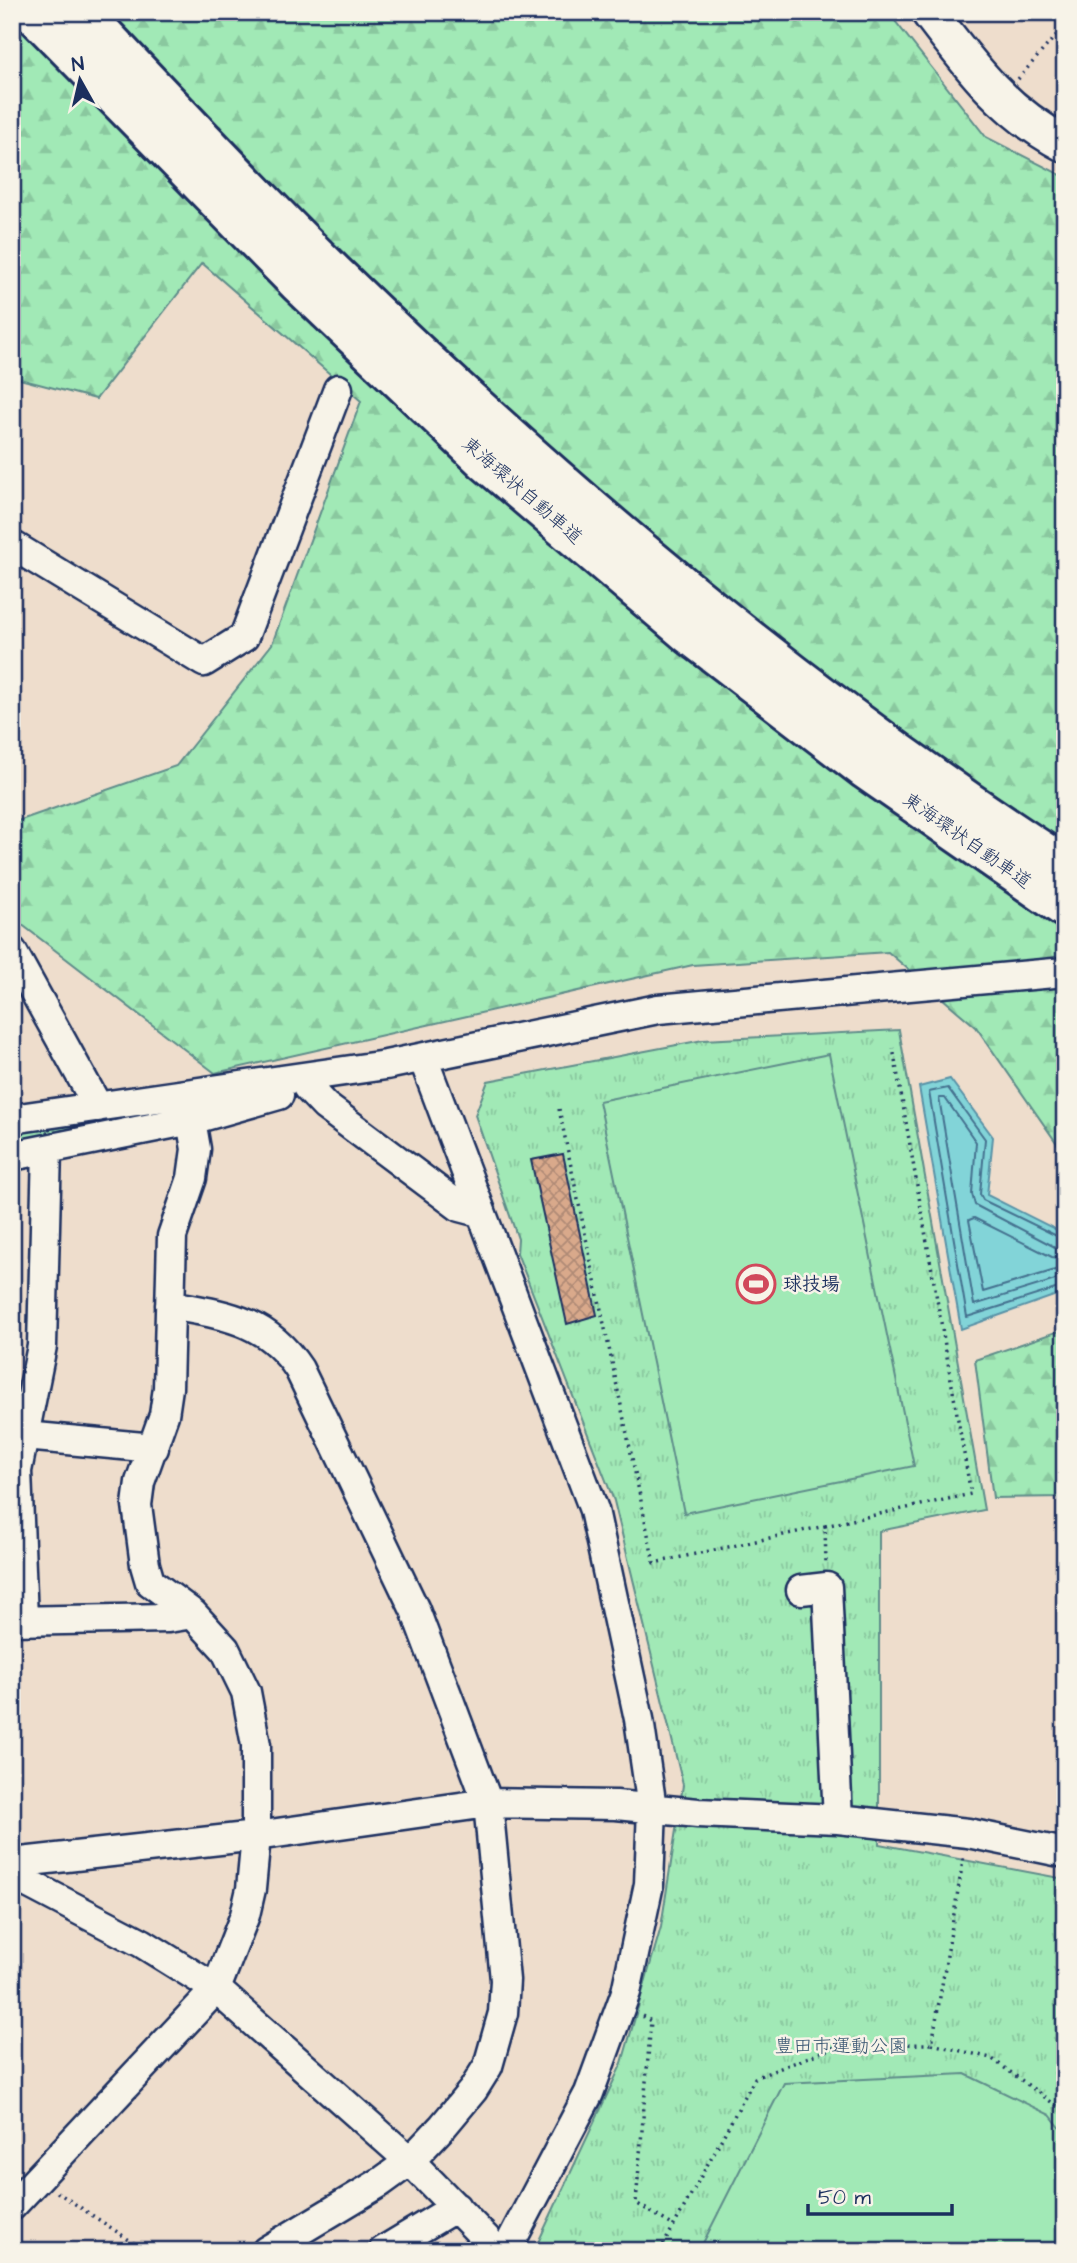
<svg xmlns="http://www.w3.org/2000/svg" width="1077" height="2263" font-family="'Architects Daughter','Klee One',sans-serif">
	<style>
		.grass { fill: url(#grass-tufts); stroke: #5e8c8a; stroke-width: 2 }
		.forest { fill: url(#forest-firs); stroke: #5e8c8a; stroke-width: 2 }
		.garden { fill: #a1e9b6; stroke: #5e8c8a; stroke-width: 2 }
		.water { fill: #82d4d8; stroke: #5992a7; stroke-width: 2 }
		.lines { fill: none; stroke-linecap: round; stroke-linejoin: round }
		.shore { stroke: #44718f; stroke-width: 2 }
		.building { fill: url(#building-cross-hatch); stroke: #1b2f5e; stroke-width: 2 }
		.minor-casing { stroke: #1b2f5e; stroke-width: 33 }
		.major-casing { stroke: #1b2f5e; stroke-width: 40 }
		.highway-casing { stroke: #1b2f5e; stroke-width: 44 }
		.path { stroke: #1b2f5e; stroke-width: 3.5; stroke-dasharray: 2 5; stroke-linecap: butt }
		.minor { stroke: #f7f3e8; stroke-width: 28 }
		.major { stroke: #f7f3e8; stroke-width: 35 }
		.highway { stroke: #f7f3e8; stroke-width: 38 }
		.labels { text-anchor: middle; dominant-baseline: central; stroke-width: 5; stroke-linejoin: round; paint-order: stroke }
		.street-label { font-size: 19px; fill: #1b2f5e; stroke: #f7f3e8 }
		.poi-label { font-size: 19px; font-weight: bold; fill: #1b2f5e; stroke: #f7f3e8; text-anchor: start }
		.park-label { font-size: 19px; fill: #365470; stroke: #f7f3e8 }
	</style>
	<defs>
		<pattern id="grass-tufts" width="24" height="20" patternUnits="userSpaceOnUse" patternTransform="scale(1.75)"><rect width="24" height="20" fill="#a1e9b6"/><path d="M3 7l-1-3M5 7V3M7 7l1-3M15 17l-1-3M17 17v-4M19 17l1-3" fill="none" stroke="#8ac89f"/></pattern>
		<pattern id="forest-firs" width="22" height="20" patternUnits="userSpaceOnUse" patternTransform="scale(1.75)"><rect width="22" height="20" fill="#a1e9b6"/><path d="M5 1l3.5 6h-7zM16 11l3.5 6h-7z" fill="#8ac89f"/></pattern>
		<pattern id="building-cross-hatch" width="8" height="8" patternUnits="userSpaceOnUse" patternTransform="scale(1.75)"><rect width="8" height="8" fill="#d9a98b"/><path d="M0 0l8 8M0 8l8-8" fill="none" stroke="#af8a75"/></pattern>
	</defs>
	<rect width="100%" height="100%" fill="#edc"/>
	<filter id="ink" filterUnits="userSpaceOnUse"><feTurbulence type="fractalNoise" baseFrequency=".0143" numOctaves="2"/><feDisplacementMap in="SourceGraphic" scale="14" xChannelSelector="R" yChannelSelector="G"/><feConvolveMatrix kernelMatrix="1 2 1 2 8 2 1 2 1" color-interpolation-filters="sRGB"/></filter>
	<g filter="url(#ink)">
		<path class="grass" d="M899 1030 984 1510 879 1531V1844L1065 1879V2251H534L622 2063 661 1927 683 1785 614 1501 517 1253 518 1239 475 1115 488 1081 703 1040Z
			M268 1090 12 1145V1132Z"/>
		<path class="forest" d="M12 12H888L986 137 1065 177V1155L976 1027 888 952 693 965 215 1073 12 917V823L176 766 272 644 361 401 202 263 96 399 12 377Z
			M1065 1329V1497L993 1498 975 1360Z"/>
		<path class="garden" d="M829 1054 914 1466 684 1513 599 1101Z
			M965 2074 1050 2115 1065 2134V2251H699L784 2083Z"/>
		<path class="water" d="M950 1079 993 1137 987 1195 1065 1234V1292L961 1329 919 1087Z"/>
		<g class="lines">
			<path class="shore" d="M1065 1240 983 1200 980 1194 985 1139 948 1088 929 1092 967 1317 1065 1286
				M1065 1249 1055 1247 975 1205 972 1194 976 1142 945 1098H939L974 1305 1065 1277
				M1065 1259 1052 1257 974 1218 969 1220 983 1292 1065 1267"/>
		</g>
		<path class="building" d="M563 1154 597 1315 567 1324 531 1160Z"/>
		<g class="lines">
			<defs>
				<path id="minor" d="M12 545 204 662 244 637 338 389
					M12 951 98 1107
					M423 1058 594 1510 639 1719 652 1808 649 1884 626 1992 589 2093 506 2251
					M307 1087 325 1106 460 1207 479 1212
					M12 1119 386 1065 658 1009 1065 972
					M12 1156 191 1120 279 1095
					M170 1305C225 1315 266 1319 299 1369L415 1610 488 1803 505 1980 503 2013 488 2066 473 2090 443 2126 410 2161 381 2182 266 2251
					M25 1436 154 1448
					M801 1590 827 1587 838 1819
					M23 1619 17 1471 42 1346 47 1149
					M12 1621 168 1618 193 1614
					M12 1863 256 1836 488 1803 616 1805 698 1813 838 1819 968 1833 1065 1853
					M12 1875 142 1943 216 1989 410 2161 498 2251
					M12 2206 216 1989 245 1915 251 1889 256 1836V1745L246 1692 225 1649 193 1614 150 1582 145 1565 137 1505 140 1482 164 1415 168 1388 172 1236 192 1178 196 1149 191 1120
					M383 2251 456 2207"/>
				<path id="major" d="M929 12C970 66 1004 112 1065 144"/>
				<path id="highway" d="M32 12 298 283 485 461 690 635 866 770 1065 908
					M82 12C165 99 247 188 333 272 559 491 800 695 1065 866"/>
			</defs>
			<use href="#minor" class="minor-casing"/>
			<use href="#major" class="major-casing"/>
			<use href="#highway" class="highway-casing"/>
			<path class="path" d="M1018 79 1065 25
				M559 1109 654 1563 825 1526 826 1564
				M825 1526 971 1494 893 1048
				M642 2016 651 2021 636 2203 674 2226
				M932 2044 991 2058 1065 2112
				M57 2192 146 2251
				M660 2251 755 2078 840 2045 932 2044 964 1855"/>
			<use href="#minor" class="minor"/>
			<use href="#major" class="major"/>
			<use href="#highway" class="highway"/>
		</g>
	</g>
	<defs>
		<symbol id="stadium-ring" viewBox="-11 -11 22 22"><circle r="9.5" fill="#f7f3e8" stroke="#d1495b" stroke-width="1.5"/><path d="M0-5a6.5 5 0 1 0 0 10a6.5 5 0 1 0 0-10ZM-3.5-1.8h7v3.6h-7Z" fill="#d1495b"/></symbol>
	</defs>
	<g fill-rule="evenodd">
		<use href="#stadium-ring" x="734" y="1262" width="44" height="44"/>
	</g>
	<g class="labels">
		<g class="street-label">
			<text transform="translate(522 491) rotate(41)">東海環状自動車道</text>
			<text transform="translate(967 841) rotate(35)">東海環状自動車道</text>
		</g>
		<g class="poi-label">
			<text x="783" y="1284">球技場</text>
		</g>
		<g class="park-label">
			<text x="841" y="2046">豊田市運動公園</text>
		</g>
	</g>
	<rect width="1077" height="2263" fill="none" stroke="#f7f3e8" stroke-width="42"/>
	<rect x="21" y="21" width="1035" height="2221" fill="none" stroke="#1b2f5e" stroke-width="2.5" filter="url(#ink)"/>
	<g transform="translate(80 80) rotate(352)" stroke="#f7f3e8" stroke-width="5" paint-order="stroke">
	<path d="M0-5L12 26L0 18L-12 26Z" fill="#1b2f5e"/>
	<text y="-10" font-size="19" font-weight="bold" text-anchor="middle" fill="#1b2f5e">N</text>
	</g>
	<path d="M808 2204v10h144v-10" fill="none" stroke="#1b2f5e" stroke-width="3.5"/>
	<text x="818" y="2204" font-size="21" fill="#1b2f5e" stroke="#f7f3e8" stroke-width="5" paint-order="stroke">50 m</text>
</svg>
